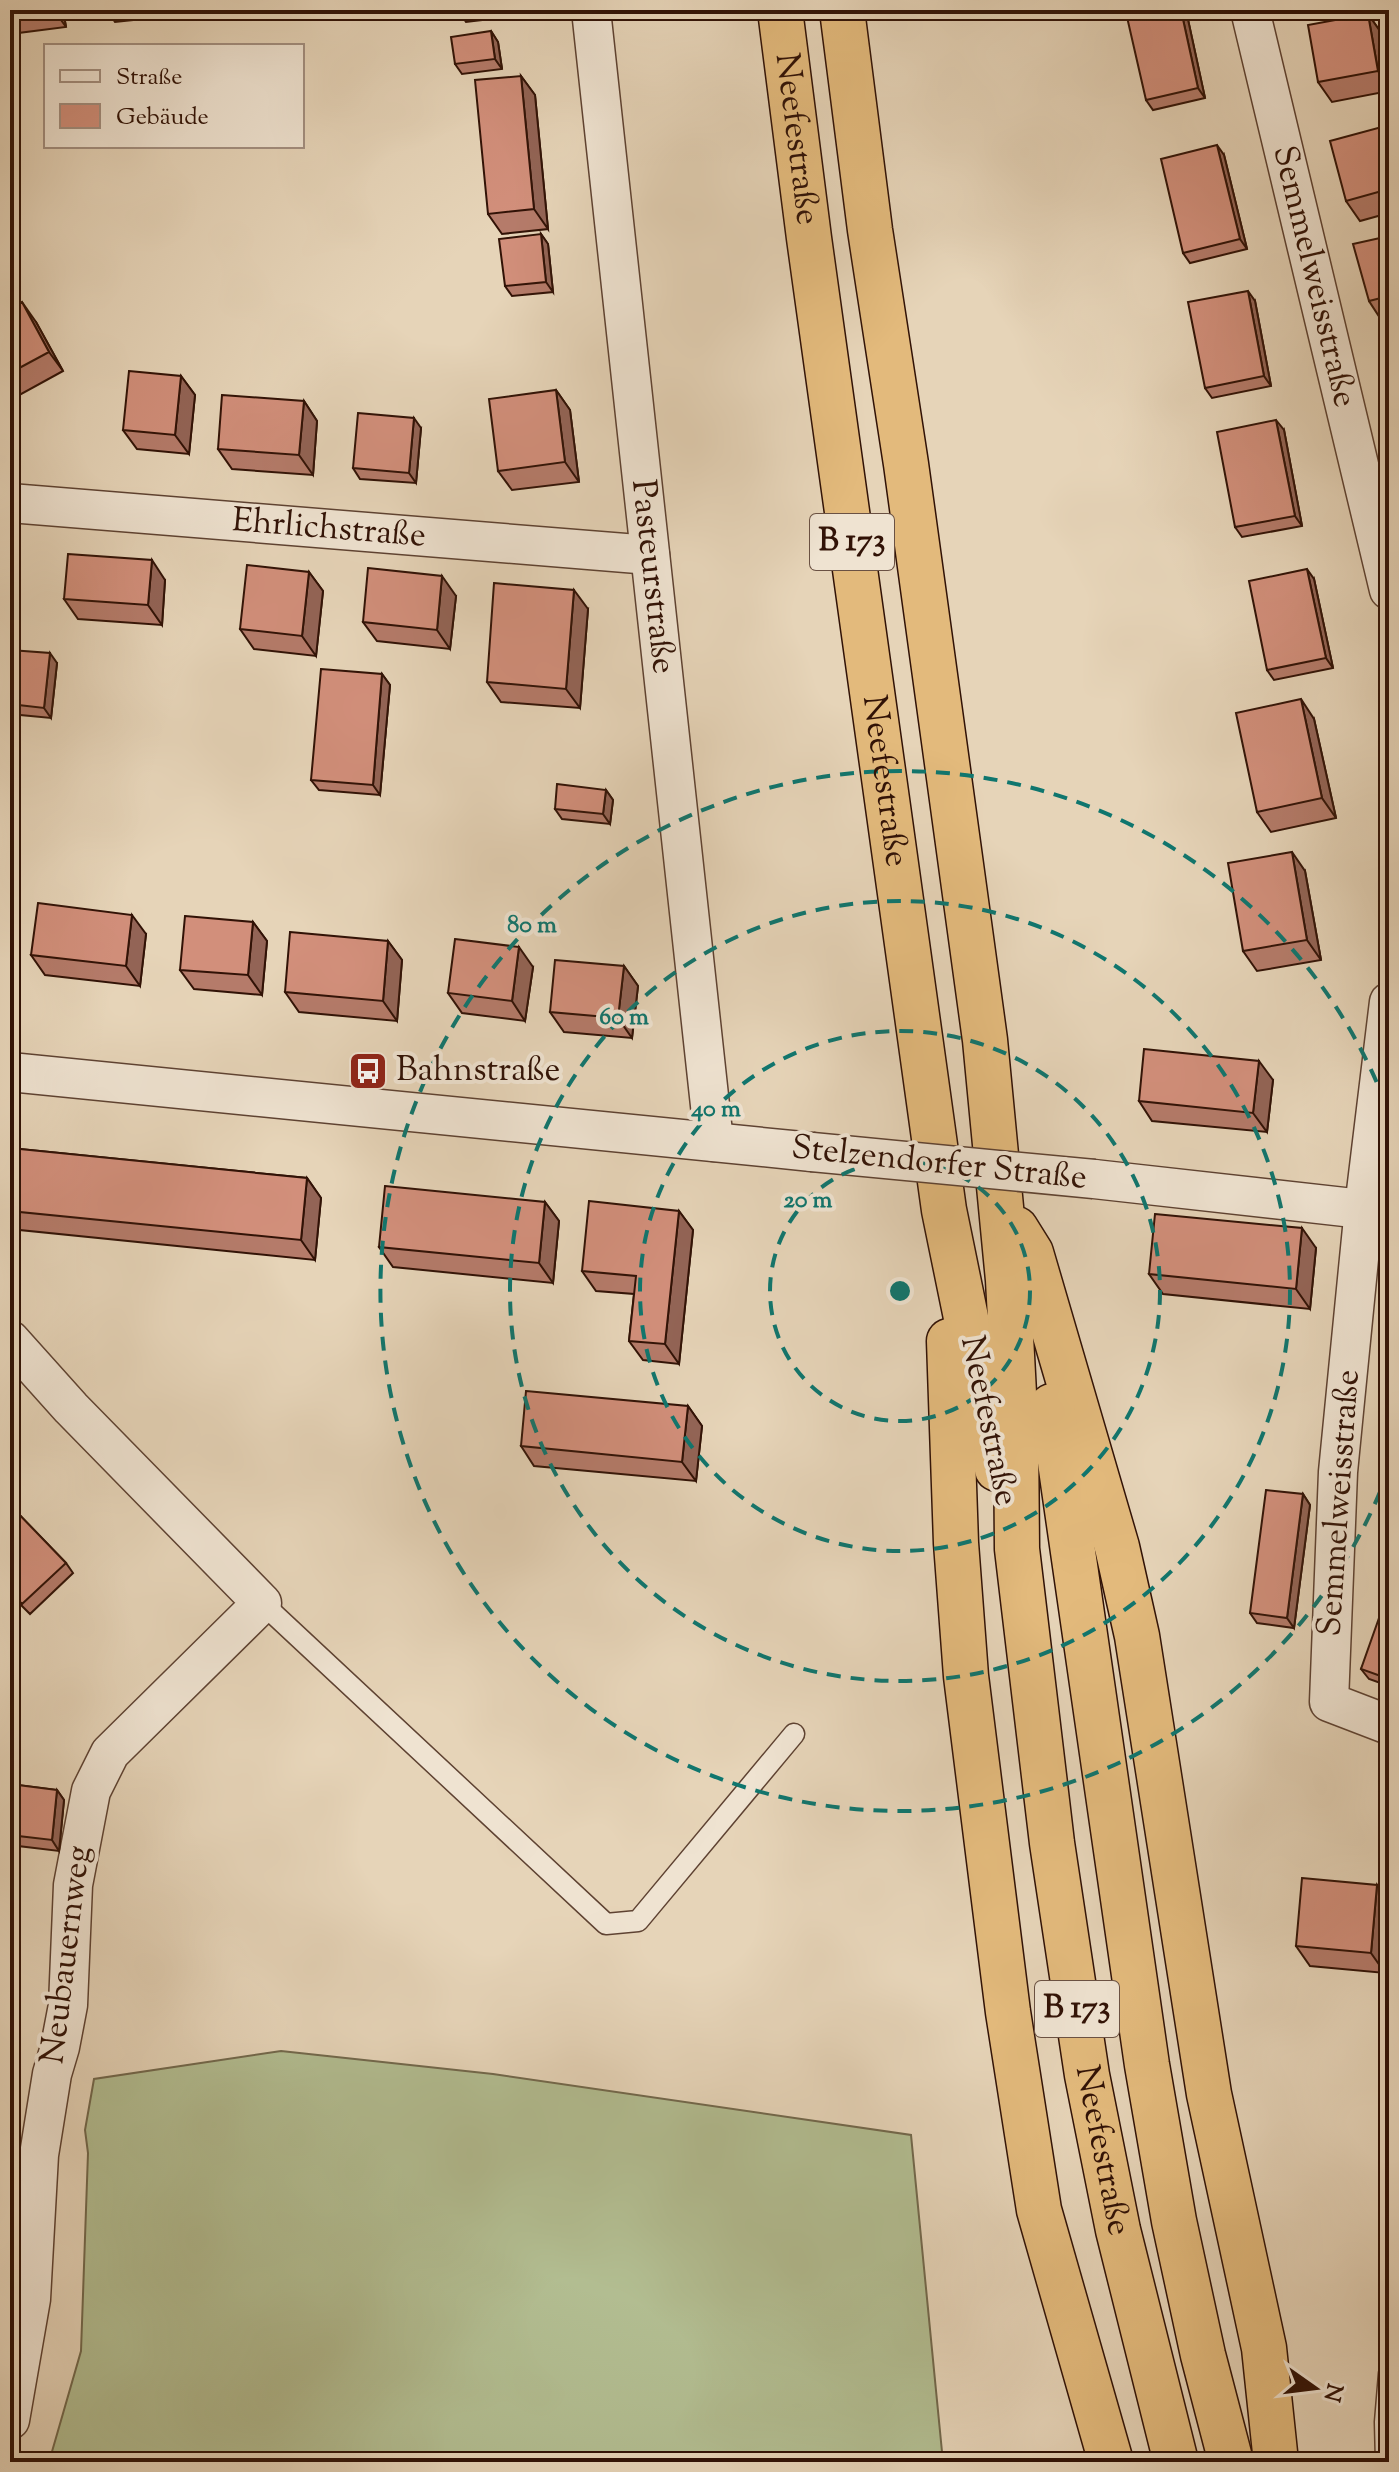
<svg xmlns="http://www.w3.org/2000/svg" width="1399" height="2472" font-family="'Sorts Mill Goudy',serif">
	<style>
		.grass { fill: #b2bd91; stroke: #72684c; stroke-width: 2 }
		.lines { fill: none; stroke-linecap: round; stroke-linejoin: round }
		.service-casing { stroke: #5e4232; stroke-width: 23 }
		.minor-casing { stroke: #5e4232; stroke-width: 41 }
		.trunk-casing { stroke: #311206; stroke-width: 47 }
		.service { stroke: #efe3d1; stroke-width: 20 }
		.minor { stroke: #efe3d1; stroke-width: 38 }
		.trunk { stroke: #e3ba7c; stroke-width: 44 }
		.minor-bridge-casing { stroke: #5e4232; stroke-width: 41; stroke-linecap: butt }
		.minor-bridge { stroke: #efe3d1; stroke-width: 38 }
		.wall { fill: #b57b6a; stroke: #311206; stroke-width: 2 }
		.shaded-wall { fill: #936456; stroke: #311206; stroke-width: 2 }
		.building { fill: #d28f7b; stroke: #311206; stroke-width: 2 }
		.ring { fill: none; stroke: #0f766e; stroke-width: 4; stroke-dasharray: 14 10 }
		.labels { text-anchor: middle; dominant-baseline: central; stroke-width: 8; stroke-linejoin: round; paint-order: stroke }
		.shield { fill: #efe3d1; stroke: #6a5143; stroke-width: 2 }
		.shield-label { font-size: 32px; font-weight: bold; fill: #311206 }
		.street-label { font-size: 34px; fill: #311206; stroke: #efe3d1 }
		.poi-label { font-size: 34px; fill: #311206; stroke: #efe3d1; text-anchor: start }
		.centre { fill: #0f766e; stroke: #efe3d1; stroke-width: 4 }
		.ring-label { font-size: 24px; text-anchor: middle; font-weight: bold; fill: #0f766e; stroke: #efe3d1; stroke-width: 8; stroke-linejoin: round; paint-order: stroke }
	</style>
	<rect width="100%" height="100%" fill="#e6d4b8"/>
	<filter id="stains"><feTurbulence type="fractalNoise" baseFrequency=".0025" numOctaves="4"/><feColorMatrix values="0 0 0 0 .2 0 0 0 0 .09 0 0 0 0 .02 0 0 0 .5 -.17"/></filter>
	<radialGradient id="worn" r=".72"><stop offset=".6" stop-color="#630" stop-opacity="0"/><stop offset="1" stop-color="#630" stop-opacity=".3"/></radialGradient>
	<path class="grass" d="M281 2051 493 2074 911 2135 943 2462H49L81 2351 88 2153 85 2130 94 2079Z"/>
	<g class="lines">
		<defs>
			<path id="service" d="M262 1603 606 1924 638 1921 794 1734
				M1386 2462 1385 2422 1389 2374"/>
			<g id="minor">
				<path id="s1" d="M591 10 714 1142"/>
				<path id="s2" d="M1250 10 1389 590"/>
				<path id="s3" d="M10 503 650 555"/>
				<path d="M1389 1002 1364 1208 1338 1472 1329 1702 1389 1725"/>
				<path d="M10 1072 812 1152"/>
				<path d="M1094 1179 1389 1212"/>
				<path d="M10 1340 71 1408 262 1603 110 1753 91 1791 73 1885 68 2005 60 2047 52 2074 39 2155 31 2299 10 2420"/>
			</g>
			<g id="trunk">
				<path id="s4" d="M780 10 809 238 944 1210 997 1469"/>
				<path id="s5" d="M842 10 870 230 906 464 985 1040 1008 1280 1016 1431 1017 1549 1052 1843 1087 2075 1118 2230 1176 2462"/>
				<path d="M1016 1229 1031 1253 1117 1547 1137 1636 1209 2094 1264 2348 1276 2462"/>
				<path d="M949 1341 956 1543 966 1676 1008 2012 1039 2210 1111 2462"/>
				<path d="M1052 1406 1147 2065 1174 2221 1203 2355 1231 2462"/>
			</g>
		</defs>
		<use href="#service" class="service-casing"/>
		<use href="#minor" class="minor-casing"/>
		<use href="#trunk" class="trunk-casing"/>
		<use href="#service" class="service"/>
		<use href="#minor" class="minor"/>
		<use href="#trunk" class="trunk"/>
		<defs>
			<path id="minor-bridge" d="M812 1152 1094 1179"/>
		</defs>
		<use href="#minor-bridge" class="minor-bridge-casing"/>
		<use href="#minor-bridge" class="minor-bridge"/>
	</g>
	<path class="wall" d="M10 10H63L66 27 10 34Z
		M107 10H180V15L115 22Z
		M458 10H517V16L466 22Z
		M1159 10H1183L1187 15 1205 98 1153 110 1146 100Z
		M1368 14 1382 34 1389 76V91L1332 102 1318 82Z
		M491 31 498 42 502 69 462 74 455 64Z
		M521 76 535 95 548 229 502 234 488 214Z
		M1389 125V213L1360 221 1346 201Z
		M1224 155 1247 249 1190 263 1183 253Z
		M541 234 548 244 553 292 512 296 505 286Z
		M1389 236V319L1382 321 1369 301Z
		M1255 301 1271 386 1212 398 1205 388Z
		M10 309 36 322 63 371 14 398 10 393Z
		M181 376 195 395 189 454 137 449 123 430Z
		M556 390 570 410 579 482 512 490 498 471Z
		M304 401 317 421 313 475 232 469 218 449Z
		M421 428 416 483 360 479 353 468Z
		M1284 430 1302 526 1242 537 1235 527Z
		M309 572 323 591 316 656 254 649 240 629Z
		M1314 579 1333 668 1274 680 1267 670Z
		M165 580 162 625 78 619 64 599Z
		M456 596 450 649 377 641 363 622Z
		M588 609 580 708 501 702 487 682Z
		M10 650 57 663 51 718 10 714Z
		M382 674 390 685 380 795 319 790 311 780Z
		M1314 719 1336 818 1271 832 1257 812Z
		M606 790 613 800 610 824 562 819 555 809Z
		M1305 871 1321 960 1257 971 1243 951Z
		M253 922 267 941 262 995 194 989 180 970Z
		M146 934 140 986 45 975 31 955Z
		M388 941 402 960 397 1021 299 1012 285 992Z
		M624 966 638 986 632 1038 564 1032 550 1012Z
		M533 967 525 1021 462 1013 448 993Z
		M1273 1080 1267 1132 1152 1121 1139 1101Z
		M10 1148 307 1178 321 1198 315 1260 10 1229Z
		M545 1202 559 1221 553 1283 393 1267 379 1247Z
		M679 1211 693 1230 679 1364 643 1360 629 1341 634 1294 596 1291 582 1271Z
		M1316 1248 1310 1309 1163 1294 1149 1274Z
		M1389 1259V1314L1382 1304Z
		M688 1406 702 1426 696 1481 534 1466 521 1446Z
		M1303 1494 1310 1505 1294 1628 1257 1623 1250 1613Z
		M10 1505 66 1563 73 1573 30 1614 10 1594Z
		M1389 1622V1686L1369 1679 1361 1669Z
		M10 1784 57 1790 64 1800 59 1851 10 1845Z
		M1377 1885 1389 1903V1922L1385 1973 1310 1966 1296 1946Z"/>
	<path class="shaded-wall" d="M54 10H63L66 27Z
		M1181 10H1183L1187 15 1205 98 1198 88Z
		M1368 14 1382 34 1389 76V87L1378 71Z
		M491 31 498 42 502 69 495 59Z
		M521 76 535 95 548 229 534 209Z
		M1217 145 1224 155 1247 249 1240 239Z
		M541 234 548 244 553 292 546 282Z
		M1248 291 1255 301 1271 386 1264 376Z
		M22 302 36 322 63 371 49 352Z
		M181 376 195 395 189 454 175 435Z
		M556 390 570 410 579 482 565 462Z
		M304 401 317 421 313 475 299 455Z
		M414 418 421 428 416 483 409 473Z
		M1276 420 1284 430 1302 526 1295 516Z
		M152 560 165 580 162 625 148 605Z
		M1307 569 1314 579 1333 668 1326 658Z
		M309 572 323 591 316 656 302 636Z
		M442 576 456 596 450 649 437 630Z
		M574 590 588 609 580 708 566 689Z
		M50 653 57 663 51 718 44 708Z
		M382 674 390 685 380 795 373 785Z
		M1301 699 1314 719 1336 818 1322 798Z
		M606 790 613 800 610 824 603 814Z
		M1292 852 1305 871 1321 960 1307 940Z
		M132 915 146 934 140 986 126 966Z
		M253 922 267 941 262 995 248 975Z
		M10 924 17 933 12 978 10 974Z
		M388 941 402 960 397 1021 383 1001Z
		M519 947 533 967 525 1021 512 1001Z
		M624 966 638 986 632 1038 618 1018Z
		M1259 1061 1273 1080 1267 1132 1253 1113Z
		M307 1178 321 1198 315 1260 301 1240Z
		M545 1202 559 1221 553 1283 539 1263Z
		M679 1211 693 1230 679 1364 665 1344Z
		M1302 1228 1316 1248 1310 1309 1296 1289Z
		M688 1406 702 1426 696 1481 682 1462Z
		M1303 1494 1310 1505 1294 1628 1287 1618Z
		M57 1790 64 1800 59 1851 52 1840Z
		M10 1874 15 1881 12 1903 10 1900Z
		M1377 1885 1389 1903V1922L1385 1973 1371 1953Z"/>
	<path class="building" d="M10 10H29L10 13Z
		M1159 10H1181L1198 88 1146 100 1127 17Z
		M1368 14 1378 71 1318 82 1308 25Z
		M491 31 495 59 455 64 451 37Z
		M521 76 534 209 488 214 475 80Z
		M1389 125V189L1346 201 1330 141Z
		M1217 145 1240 239 1183 253 1161 159Z
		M541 234 546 282 505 286 499 239Z
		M1389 236V296L1369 301 1353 244Z
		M1248 291 1264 376 1205 388 1188 302Z
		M22 302 49 352 10 373V309Z
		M1389 348V369L1384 349Z
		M129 371 181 376 175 435 123 430Z
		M556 390 565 462 498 471 489 399Z
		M222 395 304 401 299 455 218 449Z
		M358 413 414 418 409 473 353 468Z
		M1276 420 1295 516 1235 527 1217 432Z
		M68 554 152 560 148 605 64 599Z
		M247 565 309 572 302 636 240 629Z
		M368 568 442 576 437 630 363 622Z
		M1307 569 1326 658 1267 670 1249 581Z
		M494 583 574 590 566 689 487 682Z
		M10 650 50 653 44 708 10 704Z
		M321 669 382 674 373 785 311 780Z
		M1301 699 1322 798 1257 812 1236 713Z
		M557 784 606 790 603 814 555 809Z
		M1292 852 1307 940 1243 951 1228 863Z
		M38 903 132 915 126 966 31 955Z
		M185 916 253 922 248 975 180 970Z
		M290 932 388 941 383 1001 285 992Z
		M455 939 519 947 512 1001 448 993Z
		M555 960 624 966 618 1018 550 1012Z
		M1144 1049 1259 1061 1253 1113 1139 1101Z
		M10 1148 307 1178 301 1240 10 1211Z
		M385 1186 545 1202 539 1263 379 1247Z
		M589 1201 679 1211 665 1344 629 1341 636 1276 582 1271Z
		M1155 1214 1302 1228 1296 1289 1149 1274Z
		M1389 1259V1305L1382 1304Z
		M526 1391 688 1406 682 1462 521 1446Z
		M1266 1490 1303 1494 1287 1618 1250 1613Z
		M10 1505 66 1563 22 1604 10 1591Z
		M1379 1618 1389 1622V1679L1361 1669Z
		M10 1784 57 1790 52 1840 10 1835Z
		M1302 1878 1377 1885 1371 1953 1296 1946Z"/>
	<g class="ring">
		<circle cx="900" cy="1291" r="130"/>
		<circle cx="900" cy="1291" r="260"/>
		<circle cx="900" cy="1291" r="390"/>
		<path d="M1389 1469A520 520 0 1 1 1389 1113"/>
	</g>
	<defs>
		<symbol id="bus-square" viewBox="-11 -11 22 22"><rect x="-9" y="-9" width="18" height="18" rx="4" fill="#8f2418" stroke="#efe3d1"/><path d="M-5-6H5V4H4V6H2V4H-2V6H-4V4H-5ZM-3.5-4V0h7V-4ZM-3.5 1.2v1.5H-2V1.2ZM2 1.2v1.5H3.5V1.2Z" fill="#fff"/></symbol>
	</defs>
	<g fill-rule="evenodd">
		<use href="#bus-square" x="346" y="1049" width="44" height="44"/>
	</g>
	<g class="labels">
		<g class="shield">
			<rect x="810" y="514" width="84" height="56" rx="6"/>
			<rect x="1035" y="1981" width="84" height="56" rx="6"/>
		</g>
		<g class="shield-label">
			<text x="852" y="542">B 173</text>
			<text x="1077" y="2009">B 173</text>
		</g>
		<g class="street-label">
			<text stroke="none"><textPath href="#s4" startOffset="130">Neefestraße</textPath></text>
			<text stroke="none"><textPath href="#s2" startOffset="274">Semmelweisstraße</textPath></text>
			<text stroke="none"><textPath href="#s3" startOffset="320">Ehrlichstraße</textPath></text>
			<text stroke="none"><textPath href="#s1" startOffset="570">Pasteurstraße</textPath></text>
			<text stroke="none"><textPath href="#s4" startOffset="778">Neefestraße</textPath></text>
			<text transform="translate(939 1164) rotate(6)">Stelzendorfer Straße</text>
			<text transform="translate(988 1421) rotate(78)">Neefestraße</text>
			<text transform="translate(1340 1503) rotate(-86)">Semmelweisstraße</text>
			<text transform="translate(67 1955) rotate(-83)">Neubauernweg</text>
			<text stroke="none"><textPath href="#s5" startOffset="2158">Neefestraße</textPath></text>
		</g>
		<g class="poi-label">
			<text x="396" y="1071">Bahnstraße</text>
		</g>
	</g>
	<circle cx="900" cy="1291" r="12" class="centre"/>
	<g class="ring-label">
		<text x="532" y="932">80 m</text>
		<text x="624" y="1024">60 m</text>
		<text x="716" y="1116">40 m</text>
		<text x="808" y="1207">20 m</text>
	</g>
	<rect width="1399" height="2472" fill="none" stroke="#e6d4b8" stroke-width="40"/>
	<rect x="12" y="12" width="1375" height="2448" fill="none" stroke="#311206" stroke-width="4"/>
	<rect x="20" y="20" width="1359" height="2432" fill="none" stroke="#311206" stroke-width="2"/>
	<rect x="44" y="44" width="260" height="104" fill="#efe3d1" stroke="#a38f80" stroke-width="2"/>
	<rect x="60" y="70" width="40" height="12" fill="#efe3d1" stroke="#a38f80" stroke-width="2"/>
	<text x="116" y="84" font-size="24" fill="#311206">Straße</text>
	<rect x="60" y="104" width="40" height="24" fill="#d28f7b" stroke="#a38f80" stroke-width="2"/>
	<text x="116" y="124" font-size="24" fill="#311206">Gebäude</text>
	<g transform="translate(1315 2388) rotate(104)" stroke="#efe3d1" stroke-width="6" paint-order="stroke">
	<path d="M0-6L14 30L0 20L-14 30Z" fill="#311206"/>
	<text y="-12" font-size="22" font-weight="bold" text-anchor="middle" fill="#311206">N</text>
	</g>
	<rect width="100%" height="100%" filter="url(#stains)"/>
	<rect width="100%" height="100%" fill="url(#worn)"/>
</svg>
